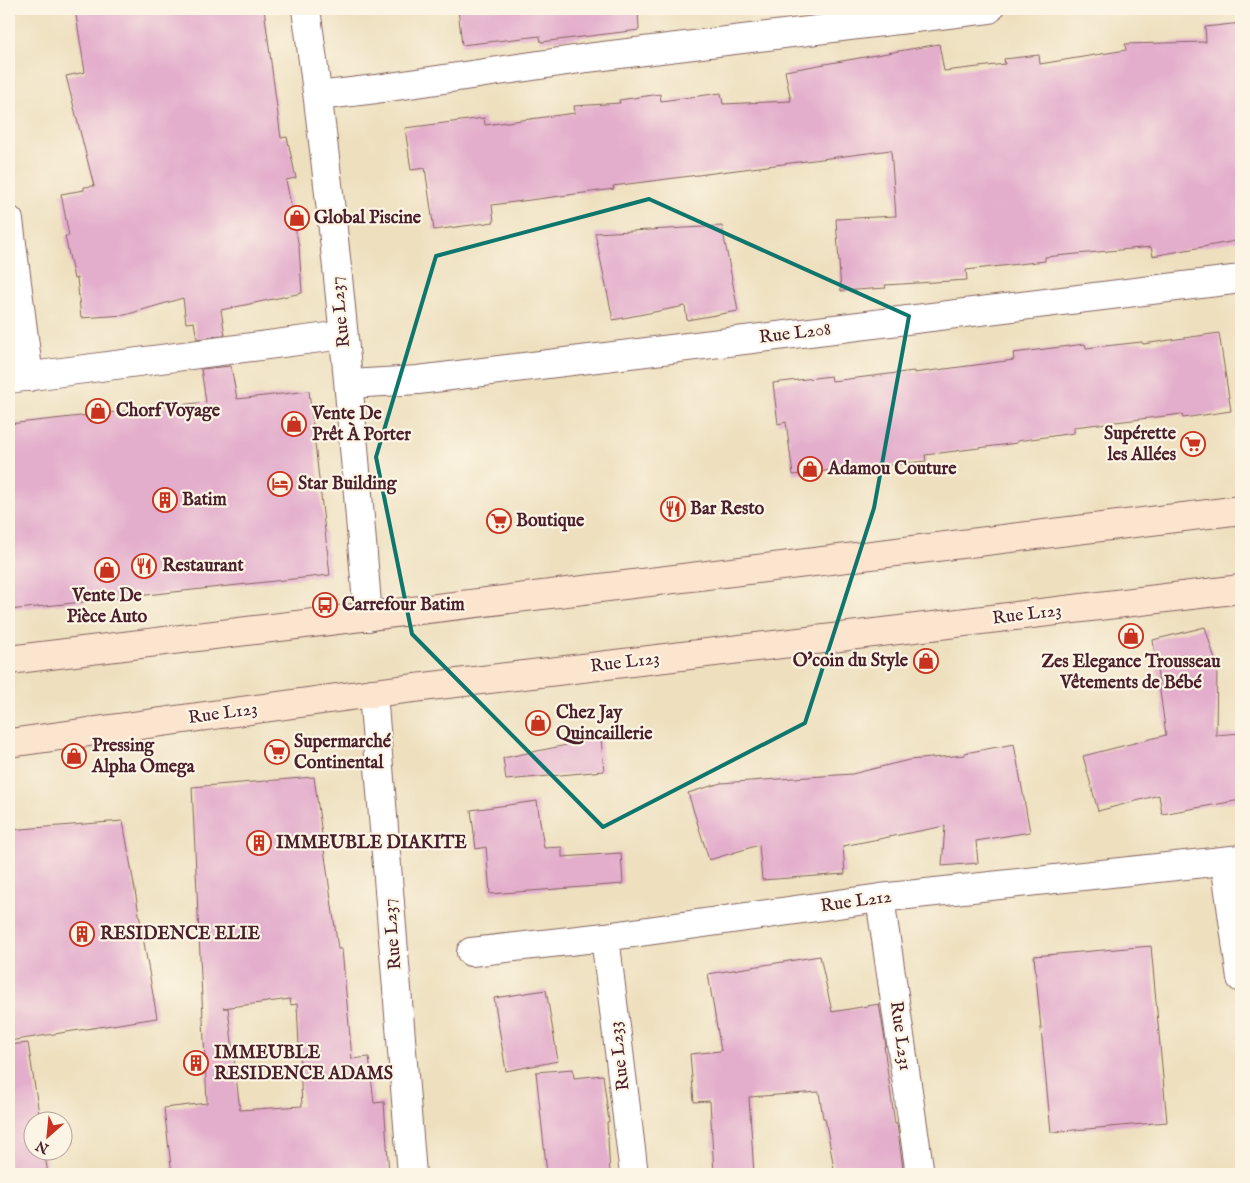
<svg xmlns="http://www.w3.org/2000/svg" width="1250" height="1183" font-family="'IM FELL English',serif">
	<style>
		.building { fill: #e3adcc; fill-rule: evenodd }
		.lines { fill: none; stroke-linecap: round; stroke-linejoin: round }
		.minor-casing { stroke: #83635f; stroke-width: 30 }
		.tertiary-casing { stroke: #83635f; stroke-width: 30 }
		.secondary-casing { stroke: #83635f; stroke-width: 30 }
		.minor { stroke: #fff; stroke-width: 28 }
		.tertiary { stroke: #fff; stroke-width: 28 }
		.secondary { stroke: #fce5cf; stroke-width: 28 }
		.marked { fill: none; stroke: #0f766e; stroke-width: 4; stroke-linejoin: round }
		.labels { text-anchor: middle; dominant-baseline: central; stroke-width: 4.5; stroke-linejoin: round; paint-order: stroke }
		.poi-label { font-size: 18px; font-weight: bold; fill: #4a1f2b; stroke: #fcf5e5; text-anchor: start }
		.street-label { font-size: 18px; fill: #4a1f2b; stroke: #fcf5e5 }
	</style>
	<rect width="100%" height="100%" fill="#fcf5e5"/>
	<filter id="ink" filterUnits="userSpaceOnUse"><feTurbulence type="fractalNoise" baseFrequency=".02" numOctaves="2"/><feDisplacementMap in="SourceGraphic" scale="10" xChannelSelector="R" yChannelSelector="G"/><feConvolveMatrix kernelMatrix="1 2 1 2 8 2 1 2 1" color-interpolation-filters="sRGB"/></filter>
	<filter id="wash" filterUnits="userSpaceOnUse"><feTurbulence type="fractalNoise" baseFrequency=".0096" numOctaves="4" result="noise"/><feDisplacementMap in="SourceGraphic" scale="20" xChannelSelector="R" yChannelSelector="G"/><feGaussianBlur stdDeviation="1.12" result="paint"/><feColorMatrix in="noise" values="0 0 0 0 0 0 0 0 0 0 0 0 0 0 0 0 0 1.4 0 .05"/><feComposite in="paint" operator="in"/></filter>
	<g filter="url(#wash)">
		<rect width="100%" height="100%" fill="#eee0bf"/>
		<g id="blocks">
			<path class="building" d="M75 9H264L281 138 287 137 296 178 286 180 299 247 302 293 221 310 225 335 197 339 194 322 186 323 183 298 125 315 81 318 77 278 74 279 65 236H69L61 194 84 190V187L94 186 66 76 85 72Z
				M458 9H638L639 30 541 42 540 36 462 45Z
				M1241 23V240L1153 256 1151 247 1045 257V261L966 270 967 280 885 285 886 288 841 291 836 219 896 216 891 150 613 186 614 189 492 205 494 222 434 230 425 168 411 170 405 128 484 118 485 125 575 113 574 106 620 103 619 100 660 94 661 101 721 93 723 104 791 101 785 71 939 44 944 71 1005 64 1004 59 1039 55 1040 64 1126 50 1125 44 1206 42 1205 27Z
				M722 226 738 311 687 320 685 306 613 320 595 233Z
				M1219 333 1231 411 1183 418 1182 414 1074 427V433L1017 441V443L925 455 926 461 858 469V467L793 475 786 422 778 424 773 383 831 376 832 381 914 371V373L1014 360 1013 353 1085 344 1086 348 1142 342 1143 344Z
				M231 366 237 399 309 391 330 575 9 610V424L206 402 201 369Z
				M1205 627 1217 666 1216 735 1241 733V800L1162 814 1159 795 1098 811 1083 756 1166 735 1153 640Z
				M601 738 604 771 506 780 503 758Z
				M1014 744 1030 832 976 841 978 863 942 866 945 826 843 846 845 874 762 880 759 845 709 860 688 793 721 783 852 774 909 760 965 755V753Z
				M314 777 338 949H342L352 1059 369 1057 374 1103 384 1102 389 1174H172L164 1108 207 1103 192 787ZM290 999 291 1005 297 1004 302 1106 240 1110 228 1008H223Z
				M537 801 544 848 562 847V857L621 853 623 884 490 894 486 847 476 849 471 810Z
				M123 821 157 1018 9 1041V830Z
				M1151 946 1167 1122 1051 1132 1034 956Z
				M820 956 832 1012 879 1004 886 1046H884L895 1124H897L903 1169 874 1174H835L825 1118H823L819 1092 749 1097 754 1174H714L710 1101 694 1102 690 1054 721 1051 708 974Z
				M546 990 558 1061 506 1071 494 998Z
				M28 1043 40 1120H32V1150H44L48 1174H9V1045Z
				M573 1069 574 1078 603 1075 609 1122H607L610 1174H547L536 1072Z"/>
		</g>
	</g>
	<g filter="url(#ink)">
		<use href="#blocks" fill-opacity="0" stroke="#83635f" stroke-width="1"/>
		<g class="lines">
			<defs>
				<path id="minor" d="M318 96 376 89 587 58 989 9
					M9 220 29 377
					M9 379 343 335
					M349 384 418 380 1241 279
					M373 693 412 1174
					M1225 862 1241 978
					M880 898 920 1174
					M605 937 634 1174
					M471 952 605 937 880 898 1241 859"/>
				<path id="tertiary" d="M306 9C334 210 352 414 368 617"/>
				<path id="secondary" d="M9 660 1241 510
					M9 743 373 693 1241 589"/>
			</defs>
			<use href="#minor" class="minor-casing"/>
			<use href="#tertiary" class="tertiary-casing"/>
			<use href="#secondary" class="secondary-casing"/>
			<use href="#minor" class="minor"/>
			<use href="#tertiary" class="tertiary"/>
			<use href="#secondary" class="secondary"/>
		</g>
	</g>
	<path class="marked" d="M649 199 909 316 874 508 805 723 603 827 412 634 376 457 436 256Z"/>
	<defs>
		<symbol id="shop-ring" viewBox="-11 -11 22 22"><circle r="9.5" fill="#fcf5e5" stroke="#c8321e" stroke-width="1.5"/><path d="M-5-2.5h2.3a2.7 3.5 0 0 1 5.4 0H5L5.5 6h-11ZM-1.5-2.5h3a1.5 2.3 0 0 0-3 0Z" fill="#c8321e"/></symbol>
		<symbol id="supermarket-ring" viewBox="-11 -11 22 22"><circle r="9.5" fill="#fcf5e5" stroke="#c8321e" stroke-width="1.5"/><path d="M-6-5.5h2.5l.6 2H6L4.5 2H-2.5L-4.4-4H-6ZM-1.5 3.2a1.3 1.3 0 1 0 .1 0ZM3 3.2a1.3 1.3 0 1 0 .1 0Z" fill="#c8321e"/></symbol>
		<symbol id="hotel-ring" viewBox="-11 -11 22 22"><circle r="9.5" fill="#fcf5e5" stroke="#c8321e" stroke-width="1.5"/><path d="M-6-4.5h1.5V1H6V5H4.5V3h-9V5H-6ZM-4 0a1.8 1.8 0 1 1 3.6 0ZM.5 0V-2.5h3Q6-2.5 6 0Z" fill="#c8321e"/></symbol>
		<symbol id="building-ring" viewBox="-11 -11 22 22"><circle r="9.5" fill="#fcf5e5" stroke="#c8321e" stroke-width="1.5"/><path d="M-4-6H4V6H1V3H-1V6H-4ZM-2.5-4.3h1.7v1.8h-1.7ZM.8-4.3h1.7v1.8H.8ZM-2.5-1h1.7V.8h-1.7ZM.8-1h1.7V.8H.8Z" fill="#c8321e"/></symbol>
		<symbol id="restaurant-ring" viewBox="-11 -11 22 22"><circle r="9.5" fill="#fcf5e5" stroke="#c8321e" stroke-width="1.5"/><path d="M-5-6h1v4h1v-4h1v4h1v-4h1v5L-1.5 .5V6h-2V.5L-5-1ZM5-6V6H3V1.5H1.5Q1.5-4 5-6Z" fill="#c8321e"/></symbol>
		<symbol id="bus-ring" viewBox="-11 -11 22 22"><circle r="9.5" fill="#fcf5e5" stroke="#c8321e" stroke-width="1.5"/><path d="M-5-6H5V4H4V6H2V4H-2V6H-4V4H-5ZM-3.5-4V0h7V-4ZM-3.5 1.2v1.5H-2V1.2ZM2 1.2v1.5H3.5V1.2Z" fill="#c8321e"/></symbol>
	</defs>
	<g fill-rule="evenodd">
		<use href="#shop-ring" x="283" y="204" width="28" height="28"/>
		<use href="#shop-ring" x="84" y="397" width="28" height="28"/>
		<use href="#shop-ring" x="280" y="410" width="28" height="28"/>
		<use href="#supermarket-ring" x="1179" y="430" width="28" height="28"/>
		<use href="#shop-ring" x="796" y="455" width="28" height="28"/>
		<use href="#hotel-ring" x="266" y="470" width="28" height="28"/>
		<use href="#building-ring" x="151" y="486" width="28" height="28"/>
		<use href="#restaurant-ring" x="659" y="495" width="28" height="28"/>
		<use href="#supermarket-ring" x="485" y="507" width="28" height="28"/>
		<use href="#restaurant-ring" x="130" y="552" width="28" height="28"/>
		<use href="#shop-ring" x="93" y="556" width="28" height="28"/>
		<use href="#bus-ring" x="311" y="591" width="28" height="28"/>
		<use href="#shop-ring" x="1117" y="622" width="28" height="28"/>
		<use href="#shop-ring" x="912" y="647" width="28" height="28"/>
		<use href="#shop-ring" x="524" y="709" width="28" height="28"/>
		<use href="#supermarket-ring" x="263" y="738" width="28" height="28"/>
		<use href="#shop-ring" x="60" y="742" width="28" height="28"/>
		<use href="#building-ring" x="245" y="829" width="28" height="28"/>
		<use href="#building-ring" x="68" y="920" width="28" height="28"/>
		<use href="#building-ring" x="182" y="1049" width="28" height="28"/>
	</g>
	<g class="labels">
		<g class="poi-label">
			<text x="314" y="218">Global Piscine</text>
			<text x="116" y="411">Chorf Voyage</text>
			<text x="312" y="414">Vente De<tspan x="312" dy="21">Prêt À Porter</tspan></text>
			<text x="1176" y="434" text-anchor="end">Supérette<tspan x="1176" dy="21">les Allées</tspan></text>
			<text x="828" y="469">Adamou Couture</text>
			<text x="298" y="484">Star Building</text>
			<text x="182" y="500">Batim</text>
			<text x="690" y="509">Bar Resto</text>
			<text x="516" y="521">Boutique</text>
			<text x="162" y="566">Restaurant</text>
			<text x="107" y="596" text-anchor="middle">Vente De<tspan x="107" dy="21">Pièce Auto</tspan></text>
			<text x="342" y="605">Carrefour Batim</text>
			<text x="908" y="661" text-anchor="end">O'coin du Style</text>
			<text x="1131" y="662" text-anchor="middle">Zes Elegance Trousseau<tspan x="1131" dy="21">Vêtements de Bébé</tspan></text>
			<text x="556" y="713">Chez Jay<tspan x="556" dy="21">Quincaillerie</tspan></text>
			<text x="294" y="742">Supermarché<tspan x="294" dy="21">Continental</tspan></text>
			<text x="92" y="746">Pressing<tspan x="92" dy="21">Alpha Omega</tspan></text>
			<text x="276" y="843">IMMEUBLE DIAKITE</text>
			<text x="100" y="934">RESIDENCE ELIE</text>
			<text x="214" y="1053">IMMEUBLE<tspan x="214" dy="21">RESIDENCE ADAMS</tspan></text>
		</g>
		<g class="street-label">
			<text transform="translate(341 312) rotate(-96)">Rue L237</text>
			<text transform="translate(795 334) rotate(-7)">Rue L208</text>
			<text transform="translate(1027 615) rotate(-7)">Rue L123</text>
			<text transform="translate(625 663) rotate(-7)">Rue L123</text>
			<text transform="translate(223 714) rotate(-8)">Rue L123</text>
			<text transform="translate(856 902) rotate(-8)">Rue L212</text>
			<text transform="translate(393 934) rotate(-95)">Rue L237</text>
			<text transform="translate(900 1036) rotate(82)">Rue L231</text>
			<text transform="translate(620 1056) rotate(-97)">Rue L233</text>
		</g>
	</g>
	<rect width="1250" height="1183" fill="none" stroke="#fcf5e5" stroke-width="30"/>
	<g transform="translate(48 1136) rotate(207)"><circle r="24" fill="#fcf5e5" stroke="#b59f9b"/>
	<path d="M0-4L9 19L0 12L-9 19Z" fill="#c8321e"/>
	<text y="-8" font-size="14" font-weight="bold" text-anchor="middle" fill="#4a1f2b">N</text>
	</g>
</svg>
